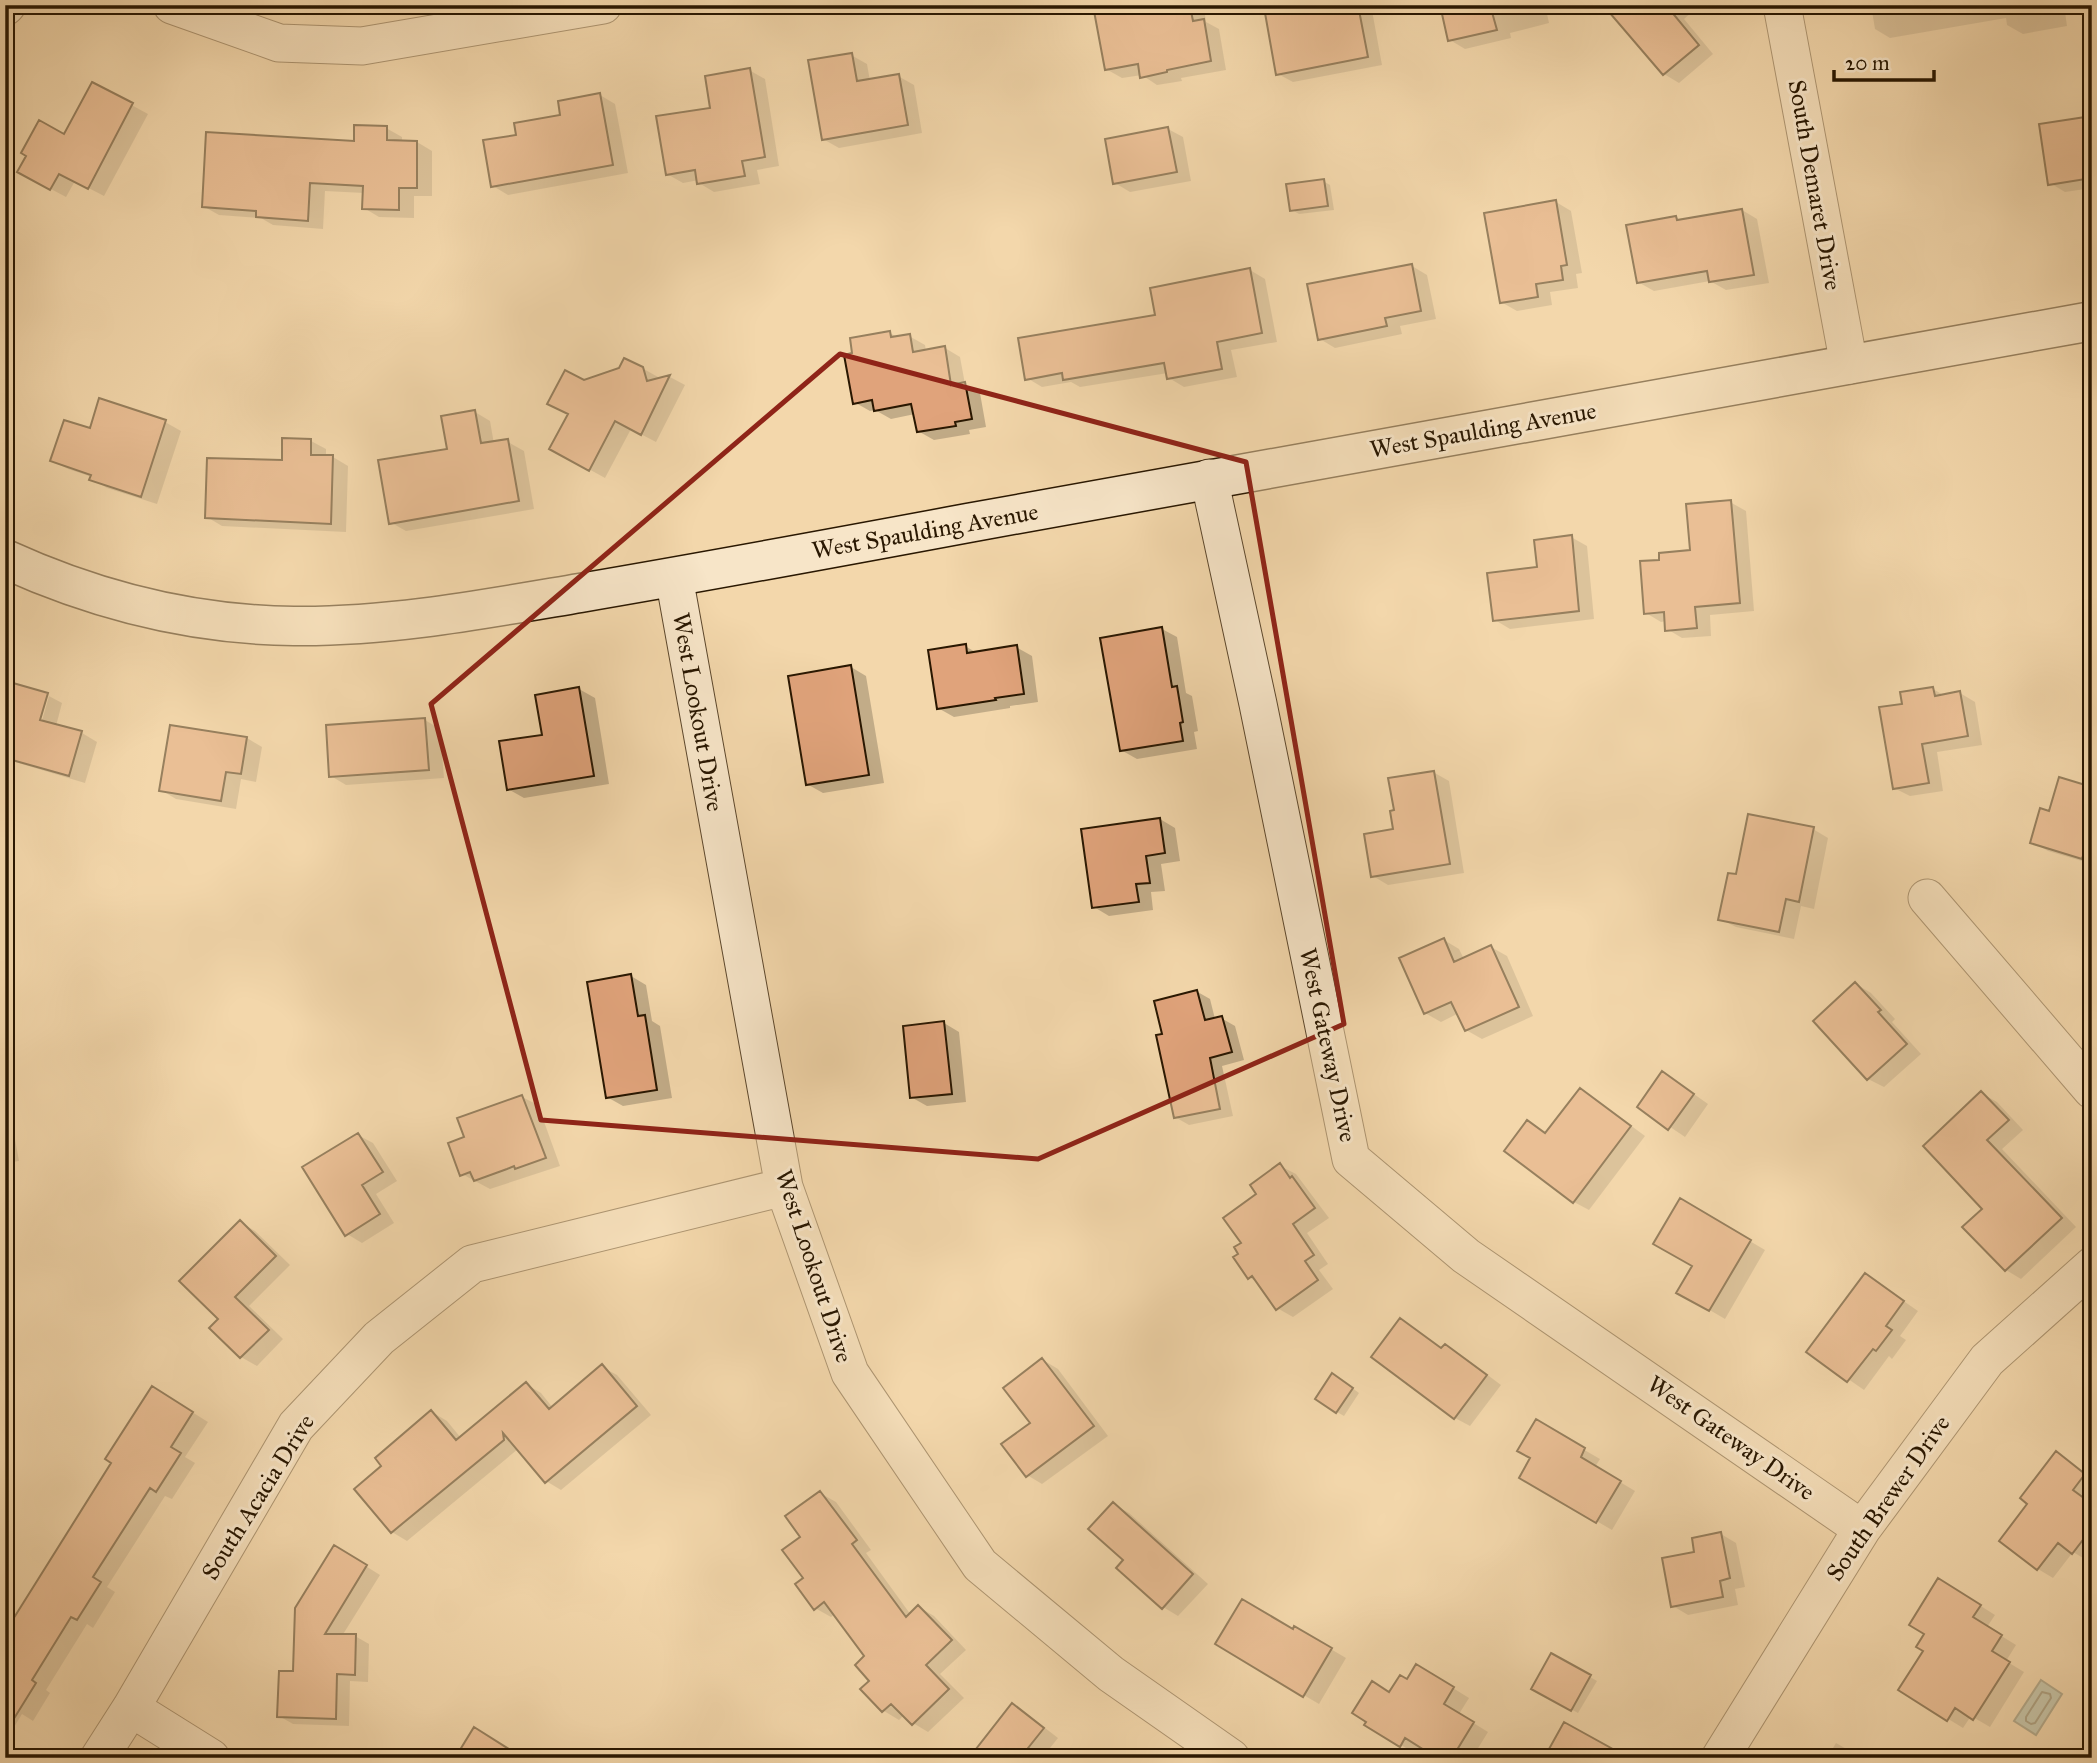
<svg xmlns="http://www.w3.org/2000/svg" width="2097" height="1763" font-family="'IM FELL Great Primer',serif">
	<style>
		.water { fill: #9bb9ad; stroke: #6d7868; stroke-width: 2 }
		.shadow { fill: #0003; fill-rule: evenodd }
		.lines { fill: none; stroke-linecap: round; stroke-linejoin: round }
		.shore { stroke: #626857; stroke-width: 2 }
		.building { fill: #e0a37b; stroke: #291701; stroke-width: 2 }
		.street-casing { stroke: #5c472c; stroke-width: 39 }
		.secondary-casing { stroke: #291701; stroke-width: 41 }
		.street { stroke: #f7e5c8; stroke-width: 37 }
		.secondary { stroke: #f7e5c8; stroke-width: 38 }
		.marked { fill: none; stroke: #8f2418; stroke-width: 5; stroke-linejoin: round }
		.labels { text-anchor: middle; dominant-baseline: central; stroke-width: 6; stroke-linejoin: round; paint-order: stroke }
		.street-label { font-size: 24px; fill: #291701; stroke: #f7e5c8 }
	</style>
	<rect width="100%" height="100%" fill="#f3d7ab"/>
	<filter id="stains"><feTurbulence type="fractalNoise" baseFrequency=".00286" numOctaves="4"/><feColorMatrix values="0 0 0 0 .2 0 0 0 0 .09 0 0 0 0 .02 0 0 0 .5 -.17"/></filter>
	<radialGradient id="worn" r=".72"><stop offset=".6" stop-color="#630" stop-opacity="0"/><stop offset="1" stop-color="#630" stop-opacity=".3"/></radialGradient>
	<path class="water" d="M2041 1680 2062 1694 2036 1735 2014 1721Z"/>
	<path class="shadow" d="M1137 5H1154L1157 7 1190 6 1205 15 1206 22 1219 29 1226 70 1181 78 1182 81 1157 85 1142 75 1122 78 1106 69Z
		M1314 5H1371L1382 65 1293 82 1278 74Z
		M1441 5H1545L1549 23 1510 33 1511 38 1465 49 1450 40Z
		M1605 5H1700L1684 19 1713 54 1679 83 1664 74Z
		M1871 5H2064L2067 26 2023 34 2007 25 2006 18 1890 38 1875 29Z
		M851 55 867 64 870 81 898 76 914 85 922 133 839 148 823 139Z
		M749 70 765 79 779 166 757 170 760 184 714 192 699 183V180L683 183 667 174 712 109Z
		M93 84 148 114 104 196 75 181 66 197 34 180 65 137Z
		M600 95 615 104 628 173 508 195 493 186 518 136 562 117Z
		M2092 118V188L2065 192 2050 183Z
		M386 128 402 137V142H417L432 151V196H414V218L379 217 364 208V193L325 191 323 229 273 225 261 218 219 215 203 206Z
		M1168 129 1183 137 1191 181 1130 192 1115 183Z
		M1323 181 1330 185 1334 210 1299 214 1292 210Z
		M1556 202 1571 211 1582 273 1576 274 1578 288 1550 292 1552 305 1517 311 1501 302Z
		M1742 210 1757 219 1769 283 1726 290 1710 281 1654 291 1638 282 1676 218 1681 221Z
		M1412 266 1427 275 1436 319 1400 326 1402 334 1335 348 1320 339Z
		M1250 270 1265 279 1277 342 1231 350 1237 377 1184 387 1169 378 1168 373 1080 387 1071 382 1042 387 1027 378Z
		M890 333 899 338 909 336 925 345 926 351 945 348 960 357 965 384 980 393 986 427 969 430 970 434 934 440 918 431 915 414 891 419 875 410 870 411 854 402Z
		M642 368 658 377 659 380 670 377 685 385 656 442 631 429 605 478 567 457 569 414 584 382Z
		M100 400 165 422 181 431 157 504 107 488 92 479V477L68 469 52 461 91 430Z
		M475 412 490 421 494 444 508 442 524 451 534 509 406 531 390 522 449 451Z
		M311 441 326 449V457H333L348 466 346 532 222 526 207 517Z
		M2092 468V504L2085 469Z
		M1730 502 1746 511 1754 611 1710 615 1711 636 1682 638 1667 629 1666 621 1661 622 1646 613 1661 562 1692 552Z
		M1571 537 1587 546 1594 619 1510 629 1495 620 1539 568Z
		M1162 629 1177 637 1186 693 1192 696 1198 731 1194 732 1197 749 1137 759 1121 750Z
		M965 646 977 653 1016 647 1032 656 1038 702 1010 706V708L954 717 938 708Z
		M851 667 866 676 884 783 823 793 807 784Z
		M579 689 595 698 609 784 524 798 508 789 544 736Z
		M1933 689 1945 696 1960 693 1975 702 1982 745 1937 752 1943 791 1910 796 1894 788 1904 705Z
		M47 695 62 703 56 726 82 733 97 742 85 783 5 759V719ZM45 696H49L40 728 36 727Z
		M425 720 440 729 444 778 346 785 331 776Z
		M247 738 262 747 256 782 241 779 236 809 176 799 161 790Z
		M1433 772 1449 781 1464 873 1388 885 1373 876 1395 830Z
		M2092 789V864L2048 851 2032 842 2050 813Z
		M1160 819 1175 828 1180 861 1161 864 1165 891 1151 892 1153 910 1109 916 1094 907Z
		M1813 829 1828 838 1814 909 1801 906 1794 939 1736 927 1720 919Z
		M1444 940 1459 949 1464 959 1491 947 1507 956 1533 1016 1482 1039 1466 1030 1459 1013 1441 1022 1425 1013Z
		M631 976 646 985 652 1021 660 1026 672 1098 623 1106 607 1097Z
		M1856 984 1871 993 1895 1019 1892 1022 1921 1054 1884 1087 1868 1079Z
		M1196 991 1210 999 1215 1019 1221 1018 1235 1026 1244 1060 1222 1066 1233 1116 1189 1125 1175 1117 1164 1035Z
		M944 1023 959 1032 966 1102 927 1106 911 1097Z
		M1677 1082 1708 1104 1685 1137 1639 1106Z
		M5 1085 19 1161 5 1163Z
		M1580 1090 1595 1099 1645 1136 1589 1210 1574 1202 1528 1122 1547 1134Z
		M1981 1093 1997 1102 2023 1130 2002 1149 2076 1227 2021 1279 2006 1270 1984 1209Z
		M522 1097 538 1105 560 1166 490 1189 462 1174 466 1138Z
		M358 1135 373 1143 397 1181 376 1194 394 1223 362 1243 347 1234Z
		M1280 1166 1296 1174 1329 1218 1307 1233 1328 1264 1319 1270 1333 1289 1293 1317 1277 1308 1260 1284 1249 1277 1240 1254 1259 1195Z
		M1680 1200 1765 1250 1725 1319 1679 1292 1694 1265Z
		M240 1222 255 1231 290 1265 249 1306 283 1339 257 1366 241 1357 212 1328 220 1319Z
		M1866 1275 1918 1311 1900 1336 1906 1340 1892 1359 1889 1356 1864 1390 1808 1351Z
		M1400 1320 1443 1349 1445 1346 1461 1355 1501 1385 1470 1426 1455 1418Z
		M1043 1360 1058 1369 1108 1436 1042 1484 1027 1475Z
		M602 1367 617 1375 651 1415 561 1490 546 1481 518 1449 407 1541 392 1532 383 1466 432 1412 447 1421 461 1438 526 1384 541 1393 553 1408Z
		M1340 1379 1359 1393 1344 1416 1337 1412Z
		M168 1397 208 1422 185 1457 195 1463 172 1499 165 1496 107 1587 115 1592 93 1628 87 1624 46 1690 50 1693 33 1721 22 1714 5 1742V1627L10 1619 14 1621Z
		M1536 1422 1600 1459 1595 1467 1635 1491 1612 1530 1521 1477 1533 1458Z
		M2056 1454 2092 1478V1494L2087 1500 2092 1503V1557L2088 1561 2073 1552 2053 1578 2038 1569 2001 1541 2029 1503Z
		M820 1493 836 1502 871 1550 866 1553 911 1615 919 1607 934 1616 966 1650 940 1674 964 1698 928 1732 913 1723 904 1715 899 1720 884 1711 863 1689 872 1681 867 1656 835 1614 831 1617 815 1608 805 1578 802 1537Z
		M1113 1504 1129 1513 1208 1584 1178 1616 1163 1607 1125 1560Z
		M1721 1534 1736 1543 1745 1587 1735 1589 1738 1605 1688 1615 1673 1606 1697 1554Z
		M348 1555 380 1575 342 1636H355L369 1644 368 1682 350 1681 349 1726 293 1724 279 1716 295 1673Z
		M1954 1589 1995 1615 1987 1627 2016 1645 2006 1661 2024 1672 1990 1727 1971 1716 1963 1728 1901 1690 1926 1651Z
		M1295 1628 1346 1658 1319 1704 1217 1644 1293 1631Z
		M1552 1655 1597 1681 1578 1713 1533 1688Z
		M1432 1675 1469 1698 1459 1714 1488 1732 1472 1758H1440L1421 1746 1416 1754 1401 1745 1390 1694 1407 1682Z
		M1012 1706 1027 1714 1058 1738 1042 1758H971Z
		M1836 1743 1862 1758H1827Z"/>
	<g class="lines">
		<path class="shore" d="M2042 1692 2050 1694 2051 1698 2035 1723 2031 1724 2026 1721V1717Z"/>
	</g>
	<path class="building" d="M1127 5 1190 6 1193 21 1204 19 1211 61 1167 70V72L1140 78 1138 64 1105 70 1094 11Z
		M1304 5H1358L1368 57 1276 75 1265 13Z
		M1440 5H1490L1497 30 1448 41Z
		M1603 5H1666L1699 45 1663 75Z
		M852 53 857 81 899 74 908 125 822 140 808 60Z
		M750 68 765 157 742 161 745 176 697 184 695 170 666 175 656 116 710 108 705 76Z
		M92 82 133 103 88 189 59 174 50 190 17 172 26 156 21 153 39 120 64 134Z
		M600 93 613 165 491 187 483 140 516 135 514 123 560 115 558 101Z
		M2092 116V178L2048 185 2039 124Z
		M354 125 387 126V140L417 141V188H399V210L362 209 363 186 310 183 308 221 256 217V211L202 207 206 132 354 141Z
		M1168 127 1177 172 1113 184 1105 139Z
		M1324 179 1328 206 1290 211 1286 184Z
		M1556 200 1567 265 1561 266 1563 280 1536 284 1538 297 1500 303 1484 213Z
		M1742 209 1754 275 1709 282 1707 271 1637 283 1626 225 1676 216 1677 220Z
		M1412 264 1421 311 1385 318 1387 326 1318 340 1307 284Z
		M1250 268 1262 333 1217 342 1222 369 1167 379 1164 363 1063 380 1062 373 1025 380 1018 338 1155 315 1150 288Z
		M890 331 891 337 910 334 913 352 945 346 951 385 965 382 972 419 955 422 956 426 917 432 911 404 874 411 872 400 853 404 844 355 852 353 850 338Z
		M624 358 643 367 647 381 670 375 641 435 615 421 589 471 549 449 568 414 547 404 565 370 584 380 619 368Z
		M99 398 166 420 141 497 89 480 91 475 50 461 64 420 90 428Z
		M475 410 481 443 508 439 519 501 389 524 378 460 447 449 441 416Z
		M282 438 311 439V455H333L331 524 205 518 207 458 282 460Z
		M1731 500 1740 603 1695 607 1697 628 1665 631 1664 612 1644 614 1640 561 1659 560V553L1690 550 1686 504Z
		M1572 535 1579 611 1493 621 1487 573 1537 567 1534 540Z
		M1162 627 1172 687 1177 686 1183 722 1180 723 1183 741 1120 751 1100 638Z
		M966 644 967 653 1017 645 1024 694 995 698 996 700 937 709 928 650Z
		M851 665 869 775 806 785 788 676Z
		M13 683 48 693 40 720 82 731 69 776 5 758V712Z
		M579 687 594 776 507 790 499 741 542 735 535 695Z
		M1933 687 1935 696 1960 691 1968 736 1922 744 1929 783 1893 789 1879 707 1902 704 1900 692Z
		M425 718 429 770 329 777 326 725Z
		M170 725 247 737 241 774 226 772 221 801 159 791Z
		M1434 771 1450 864 1371 877 1364 834 1393 829 1390 811 1394 810 1388 778Z
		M2059 777 2092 787V843L2087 842 2082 859 2030 843 2040 808 2049 811Z
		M1748 814 1814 827 1799 902 1786 899 1779 932 1718 920 1728 873 1736 874Z
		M1160 818 1165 853 1146 856 1150 883 1136 884 1139 902 1092 908 1081 829Z
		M1444 938 1454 962 1491 945 1519 1007 1465 1031 1451 1002 1424 1014 1399 958Z
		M631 974 638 1016 645 1015 657 1090 606 1098 587 982Z
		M1855 982 1881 1010 1878 1012 1907 1044 1867 1080 1813 1021Z
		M1197 990 1205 1020 1222 1016 1232 1052 1210 1058 1220 1109 1174 1118 1156 1035 1162 1034 1154 1001Z
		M944 1021 952 1094 910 1098 903 1026Z
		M1662 1071 1694 1094 1668 1130 1637 1107Z
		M1580 1088 1631 1126 1573 1203 1504 1151 1527 1120 1545 1133Z
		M1981 1091 2009 1120 1987 1140 2062 1218 2005 1271 1962 1227 1982 1209 1923 1146Z
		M522 1095 546 1158 515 1169 514 1166 507 1169 474 1181 470 1172 460 1176 448 1143 464 1137 457 1118Z
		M358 1133 383 1172 362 1185 380 1214 345 1236 302 1167Z
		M1280 1163 1290 1178 1292 1176 1315 1208 1293 1224 1314 1255 1305 1261 1318 1280 1276 1310 1252 1276 1248 1279 1233 1257 1238 1254 1234 1247 1241 1243 1223 1218 1256 1194 1250 1185Z
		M1680 1198 1751 1240 1709 1311 1676 1293 1692 1266 1653 1244Z
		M240 1220 276 1256 235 1297 269 1330 240 1358 209 1328 218 1319 179 1281Z
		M1865 1273 1904 1301 1886 1326 1892 1330 1876 1351 1873 1349 1847 1382 1806 1352Z
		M1400 1318 1441 1348 1445 1344 1487 1375 1454 1419 1371 1357Z
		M1042 1358 1094 1426 1026 1477 1001 1444 1030 1423 1003 1388Z
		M602 1364 637 1406 545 1483 503 1433 504 1440 391 1533 354 1489 381 1466 375 1458 431 1410 456 1440 526 1382 549 1409Z
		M1332 1373 1353 1388 1336 1413 1315 1399Z
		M152 1386 193 1412 171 1447 181 1453 156 1492 150 1488 93 1577 101 1582 77 1620 71 1617 32 1680 36 1683 5 1733V1632L111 1463 105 1459Z
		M1536 1419 1585 1448 1581 1457 1621 1481 1596 1523 1519 1478 1530 1458 1517 1451Z
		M2056 1451 2085 1474 2073 1490 2092 1504V1528L2072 1554 2058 1543 2037 1570 1999 1541 2027 1504 2020 1498Z
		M820 1491 857 1540 852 1544 906 1617 918 1605 952 1640 926 1665 949 1689 912 1725 891 1704 882 1712 860 1689 869 1681 855 1665 864 1656 824 1602 814 1610 795 1584 803 1578 782 1550 800 1537 785 1516Z
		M1113 1502 1193 1574 1162 1609 1116 1568 1123 1560 1088 1529Z
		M1721 1532 1730 1578 1720 1581 1723 1597 1671 1607 1662 1558 1694 1552 1692 1538Z
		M334 1545 367 1565 325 1634H356L355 1675 337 1674 336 1719 277 1717 279 1671H293L295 1608Z
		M1938 1578 1981 1605 1973 1617 2002 1635 1992 1651 2010 1662 1973 1720 1955 1708 1947 1721 1898 1690 1923 1651 1916 1647 1924 1634 1909 1625Z
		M1242 1599 1293 1629 1294 1626 1332 1648 1303 1697 1215 1644Z
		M1551 1653 1591 1675 1571 1711 1531 1689Z
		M1416 1664 1454 1687 1444 1704 1474 1722 1452 1758H1437L1405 1738 1400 1747 1364 1725 1366 1722 1352 1713 1372 1681 1389 1692 1400 1675 1407 1679Z
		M1012 1703 1044 1728 1020 1758H969Z
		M1564 1722 1629 1758H1544Z
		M474 1727 523 1758H455Z"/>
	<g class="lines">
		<defs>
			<path id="street" d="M172 5 279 43 362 46 603 5
				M1782 5 1849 365
				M5 7 7 5
				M1209 478 1258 704 1351 1159 1466 1256 1862 1529
				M674 577 784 1187 850 1373 980 1565 1111 1674 1231 1758
				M1927 898 2092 1090
				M131 1708 211 1758
				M99 1758 131 1708 296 1426 379 1338 472 1264 784 1187
				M1720 1758 1862 1529 1987 1360 2092 1266"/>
			<path id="secondary" d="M5 559C97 601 193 625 294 626 390 627 485 609 580 593 709 571 839 547 968 523 1342 454 1717 389 2092 321"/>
		</defs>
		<use href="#street" class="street-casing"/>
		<use href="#secondary" class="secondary-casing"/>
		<use href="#street" class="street"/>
		<use href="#secondary" class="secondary"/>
	</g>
	<path d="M0 0H2097V1763H0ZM840 354 1246 462 1344 1024 1038 1159 541 1120 431 704Z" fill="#f3d7ab" fill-opacity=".55" fill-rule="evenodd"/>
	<path class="marked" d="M840 354 1246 462 1344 1024 1038 1159 541 1120 431 704Z"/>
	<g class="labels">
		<g class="street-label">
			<text transform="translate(1815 185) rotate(80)">South Demaret Drive</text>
			<text transform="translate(1483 430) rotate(-10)">West Spaulding Avenue</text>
			<text transform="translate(925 531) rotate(-10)">West Spaulding Avenue</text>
			<text transform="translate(698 712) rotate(80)">West Lookout Drive</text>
			<text transform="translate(1328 1045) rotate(78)">West Gateway Drive</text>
			<text transform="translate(814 1266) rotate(72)">West Lookout Drive</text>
			<text transform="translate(1731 1438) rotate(35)">West Gateway Drive</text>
			<text transform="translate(258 1497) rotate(-58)">South Acacia Drive</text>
			<text transform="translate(1888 1498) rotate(-55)">South Brewer Drive</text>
		</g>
	</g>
	<rect width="2097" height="1763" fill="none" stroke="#f3d7ab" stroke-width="28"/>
	<rect x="7" y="7" width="2083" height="1749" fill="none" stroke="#291701" stroke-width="3.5"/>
	<rect x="14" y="14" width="2069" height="1735" fill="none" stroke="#291701" stroke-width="2"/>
	<path d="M1834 70v10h100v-10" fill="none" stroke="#291701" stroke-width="3.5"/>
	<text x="1845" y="70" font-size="21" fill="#291701" stroke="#f7e5c8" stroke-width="5" paint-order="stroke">20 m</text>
	<rect width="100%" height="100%" filter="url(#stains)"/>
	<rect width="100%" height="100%" fill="url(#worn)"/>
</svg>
